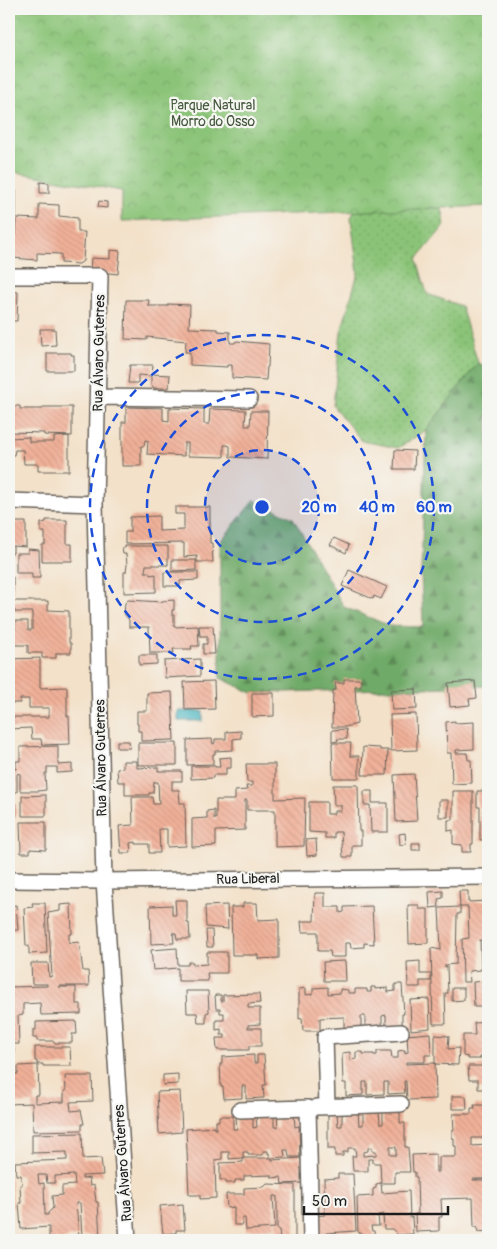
<svg xmlns="http://www.w3.org/2000/svg" width="497" height="1249" font-family="Pangolin,sans-serif">
	<style>
		.grass { fill: url(#grass-dots); stroke: #54704a }
		.forest { fill: url(#forest-firs); stroke: #466342 }
		.park { fill: url(#park-crowns); stroke: #54704a }
		.water { fill: #45b4bf; stroke: #30686e }
		.building { fill: url(#building-back-hatch); fill-rule: evenodd }
		.lines { fill: none; stroke-linecap: round; stroke-linejoin: round }
		.minor-casing { stroke: #676159; stroke-width: 18 }
		.minor { stroke: #fff; stroke-width: 15 }
		.ring { fill: none; stroke: #1d4ed8; stroke-width: 2.5; stroke-dasharray: 9 6 }
		.labels { text-anchor: middle; dominant-baseline: central; stroke-width: 4.5; stroke-linejoin: round; paint-order: stroke }
		.park-label { font-size: 14px; fill: #43573c; stroke: #f6f6f2 }
		.street-label { font-size: 14px; fill: #1c1c1c; stroke: #f6f6f2 }
		.centre { fill: #1d4ed8; stroke: #f6f6f2; stroke-width: 2.5 }
		.ring-label { font-size: 15px; text-anchor: middle; font-weight: bold; fill: #1d4ed8; stroke: #f6f6f2; stroke-width: 4.5; stroke-linejoin: round; paint-order: stroke }
	</style>
	<defs>
		<pattern id="grass-dots" width="8" height="8" patternUnits="userSpaceOnUse" patternTransform="scale(1.25)"><rect width="8" height="8" fill="#8bc478"/><path d="M2 2h.1M6 6h.1" fill="none" stroke="#77a867" stroke-width="1.8" stroke-linecap="round"/></pattern>
		<pattern id="forest-firs" width="22" height="20" patternUnits="userSpaceOnUse" patternTransform="scale(1.25)"><rect width="22" height="20" fill="#70aa68"/><path d="M5 1l3.5 6h-7zM16 11l3.5 6h-7z" fill="#5b8a55"/></pattern>
		<pattern id="park-crowns" width="20" height="18" patternUnits="userSpaceOnUse" patternTransform="scale(1.25)"><rect width="20" height="18" fill="#8bc478"/><path d="M2 6a3 3 0 1 1 6 0M12 15a3 3 0 1 1 6 0" fill="none" stroke="#77a867"/></pattern>
		<pattern id="building-back-hatch" width="6" height="6" patternUnits="userSpaceOnUse" patternTransform="scale(1.25)"><rect width="6" height="6" fill="#f1b199"/><path d="M-1 5l2 2M0 0l6 6M5-1l2 2" fill="none" stroke="#ce9883"/></pattern>
	</defs>
	<rect width="100%" height="100%" fill="#f6f6f2"/>
	<filter id="ink" filterUnits="userSpaceOnUse"><feTurbulence type="fractalNoise" baseFrequency=".02" numOctaves="2"/><feDisplacementMap in="SourceGraphic" scale="10" xChannelSelector="R" yChannelSelector="G"/><feConvolveMatrix kernelMatrix="1 2 1 2 8 2 1 2 1" color-interpolation-filters="sRGB"/></filter>
	<filter id="wash" filterUnits="userSpaceOnUse"><feTurbulence type="fractalNoise" baseFrequency=".0096" numOctaves="4" result="noise"/><feDisplacementMap in="SourceGraphic" scale="20" xChannelSelector="R" yChannelSelector="G"/><feGaussianBlur stdDeviation="1.12" result="paint"/><feColorMatrix in="noise" values="0 0 0 0 0 0 0 0 0 0 0 0 0 0 0 0 0 1.4 0 .05"/><feComposite in="paint" operator="in"/></filter>
	<g filter="url(#wash)">
		<rect width="100%" height="100%" fill="#f3e1c9"/>
		<path class="grass" d="M432 152 445 225 417 259 427 294 461 306 478 363 426 430 398 448 362 441 333 406 341 332 358 273 351 218 366 188Z"/>
		<path class="forest" d="M478 363 488 367V686L252 693 220 678V542L254 500 293 518 344 607 390 626 423 627 421 572 426 430Z"/>
		<path class="park" d="M9 9H488V206L122 221V191L9 171Z"/>
		<path class="water" d="M178 711H203V721H178Z"/>
		<g id="blocks">
			<path class="building" d="M40 182 49 183V193H40Z
				M9 189 16 190V218L39 219V204L59 205V216L78 218V232H85L83 261 79 264 61 263V254L37 253V260L12 258 13 248 9 247V235H15L16 220H9Z
				M99 201 107 202V208L98 207Z
				M110 250 120 251 118 274 90 271 91 258 110 259Z
				M9 291 18 292 17 321H11L10 326H9Z
				M126 300H149L148 306H168V304L190 305 189 328 218 329V331L230 332V343H235L236 341 269 344 268 367H267L266 380 232 378V365H227V367L190 365V352H185L186 341 147 337V340L125 339Z
				M40 329H55L56 345 41 346Z
				M47 353H71V355H74V371H47Z
				M130 365H153L152 374 170 375 169 388H154L151 384V376L138 375V383H128Z
				M9 406H20V409H43V407H72V436L44 435V433L9 432Z
				M126 407 163 408V420L169 421V408L204 409V424H209L210 409 246 410 245 426H250L251 411H268L267 459 230 457V446L227 445H224V457L188 456V443H184V456L147 454 148 441 145 440 144 446H141V466H122V422H126Z
				M69 436V471H38V464H24L23 450H15L14 455H9V438L29 437V442H54V437Z
				M395 450 415 451 414 469H394Z
				M175 507H210V543H212L213 562H197V556L184 557V543L125 544V532H130V517L159 516V531L184 530V514H175Z
				M9 518H13V522H26V547L13 546V553H9Z
				M46 520H67V544H72V561H42V545H45V532H41V523L46 522Z
				M334 538 349 545 346 553 330 545Z
				M125 546H168V565H146L145 572H149L150 575 156 574V592L124 593V572H126L127 565 126 554H123L122 548H125Z
				M28 549 39 550 40 578H32V573H16V553H28Z
				M172 560H196V570L172 571Z
				M349 570 387 587 381 599 374 596 373 599 342 586Z
				M164 572H198V580L180 581V586H164Z
				M9 577H13V601H48V610L69 611V643H71V653H56V658H42V653H28V645H9V630H15V621H28V630H32V612H14L15 610H10L11 606H9Z
				M128 600 162 602V601L174 600V610H172V615H174V627L198 626 199 646H191L192 649H173L174 653H150L149 627H129V620L124 614 125 603Z
				M199 626H213L215 654H203V644H207V636H200Z
				M139 655H157V664L139 665Z
				M40 658V688L67 687V716H69L70 744 42 745 41 739H32L31 728 9 729V717H49V708H29V699H20V703H9V659Z
				M200 659V676L165 678 164 661Z
				M344 679H361V686H355L357 724 345 727H332L333 690H336L335 683H344Z
				M214 681 215 709 185 710 184 682Z
				M475 681 477 698 469 699 470 705 450 707 448 683Z
				M416 689 417 709 392 710 391 690Z
				M172 692 174 740 141 741V731H138V724H137V711H147V693Z
				M252 693H274V716L252 717Z
				M416 714 417 750 391 751 390 715Z
				M455 721V723L474 722V749L456 750V753H467L468 760H471L472 783 452 784 451 753H447L446 722Z
				M346 729 347 739H337L338 741 332 742V730Z
				M241 731V738L233 739V750L215 751V754H213V764L187 765V740L212 739 213 744 215 743V739H226V732Z
				M117 741H129L130 748H117Z
				M138 743H177V765H138Z
				M332 743H351L350 756H359V778H333Z
				M58 746V765L72 764V772L57 773V767H47V773H45L46 790 37 791H20V773L17 774V792H12V795H9V768L16 769V761H20V747Z
				M363 747 380 748V750H388L387 775H362Z
				M231 757V768H226V775H213V778L191 779V766H215V767H220L219 758Z
				M123 761H137V768L158 767V771H182V781H172V790H179L180 803H185L186 846 167 847V829H159L160 853H149V844H136V842L130 843 131 853H121L119 826 133 825 132 797H152L153 804H159L158 782H154L153 793H149V795H125V782H118L117 769 123 768Z
				M246 764H275V799L305 798 304 846 275 847V810H247V800H245V830L216 831V846L192 847V819L207 818V811L214 810V819H216V800H235V791L247 790 246 786H252V782H247Z
				M414 774 417 821 396 822 394 775Z
				M333 785H358L359 831H361V845H352V857H343L341 832H334V838H325V833L309 832V802H327V814H334V811H341V805H334Z
				M364 791H372V803H388V832H371L370 805H364Z
				M453 791H473V844H471V852H462V845L453 844V830L448 831V820H453Z
				M477 791H488V840H480V807H477Z
				M46 795V816H22V796Z
				M439 800H448V817H439Z
				M9 804H16V817L9 818Z
				M20 822H46V850L30 849V853H21Z
				M405 833 406 844 400 845 399 834Z
				M316 839 317 855 307 856 306 840Z
				M412 843H420V850H412Z
				M443 891V898L438 899 439 907 430 908 429 892Z
				M459 891H468V902L488 901V941L480 940 481 970 469 971 470 982H463L462 939 469 938 468 907H460V914H457L456 964 445 965V967L447 966 448 993H445L446 1024H433L431 948 441 950 439 908 460 907Z
				M315 893H325V907H340V913L344 912V907L372 906 374 944 364 943V947L351 948 350 943H345V957H331L330 951H318V932H302L301 921H314Z
				M175 900H187V923H189L190 939H177L176 933H173L174 943 151 944 150 906 172 905V915H176Z
				M32 903H45L47 953 29 954V946H26L24 908 33 907Z
				M243 903H257L258 920 279 919V958L258 959V955H232L231 907H243Z
				M71 904 72 934H69V943L79 942 83 971H88L89 986H60L59 987H76V1004H81V1014L41 1015 40 1003 23 1004V1015L18 1016 19 1044H9L10 987 47 986V984H32L31 963H48L49 977 52 976 48 913 60 911V905Z
				M16 905 18 930H9V906Z
				M227 905 228 929 206 927 205 906Z
				M408 905H419V909H428V943L409 944Z
				M206 930H212L213 947H207Z
				M177 948 178 965H188V962H193V965L207 964V952H227V973H207L208 981H178V968L153 970 151 950Z
				M345 961 346 981H324L323 962Z
				M420 961V974H431V981H420V987H408L407 962Z
				M488 981V1007H474L473 982Z
				M395 984H402L404 1014H402V1027H386V1015L382 1016V1028H365V1016H361V1029H344V1017L320 1018V1031H303L302 1018 299 1019V989L306 988V995L313 994V988L328 987V994L340 993V989L348 990V993H355V989H367V992H371V987H375V989L388 988V992L395 991Z
				M452 988H464V1000L452 1001Z
				M186 991H208L209 1012 206 1013V1023H198L197 1013H187Z
				M259 994 260 1003 248 1004V1008H260V1024L248 1025V1028H261V1046H249V1050H217L216 1038H225V1035H221V1029L216 1030V1020H224V1013H220V1009H216L215 995H221V1001H223V995Z
				M429 999 430 1028 411 1030 410 1000Z
				M76 1021 77 1034H72V1043H54V1041H37V1038H33V1030H36V1022Z
				M488 1022V1063H483V1057H480V1059H468V1057L463 1056V1035H475L474 1023Z
				M430 1033 431 1055H425V1062H406V1064L434 1063 435 1064V1035L449 1036 448 1049 459 1048 458 1065 435 1064 436 1099 407 1100 406 1081H404L405 1093 388 1094V1082H384V1094L367 1095V1082H363V1095L346 1096V1083H343L342 1053 350 1052V1060L356 1059V1052H363V1054H374V1055H377V1051H391L392 1058H398V1051L405 1050V1053L408 1052 407 1035Z
				M35 1047H70L71 1066H43V1064H37V1061H35Z
				M9 1048H14L15 1074H18V1066L38 1065 39 1095H35V1103L64 1102V1091H66L65 1076H92L93 1101 70 1102 71 1111 81 1110 84 1124H82V1130L33 1131 32 1103 9 1104Z
				M254 1055V1063H257V1055H264L266 1085H263L264 1098 246 1099V1086H242V1098L224 1099 223 1087H221L220 1064H222V1057Z
				M468 1066H488V1089H478V1080H469Z
				M178 1074V1084L163 1085V1075Z
				M180 1091 182 1132 159 1134 157 1092Z
				M452 1096H466L467 1109H452Z
				M474 1105H488V1138H472V1146L488 1145V1176H485V1179H473V1180H486V1187H488V1231L478 1232 477 1227H474L473 1198 441 1199 442 1217H439V1231L416 1232 415 1214H418L417 1177H415V1172H413L412 1155 436 1154V1172H439V1157H456V1146H454V1138H452V1130H454L453 1114H471V1108H475Z
				M400 1110V1123H405V1147H408L410 1172H395V1183H381L380 1163H373V1159H368V1171H353L352 1156H356L355 1148H348V1152H343V1156H335V1149H328V1113H337L338 1126H342V1113L358 1112 359 1125H363V1112L379 1111 380 1124H383V1111ZM372 1147V1151H376V1155L363 1156V1152L368 1151V1148ZM390 1147H396V1155H390Z
				M294 1114 295 1127 299 1126 300 1157H289L288 1150H284L285 1157 271 1158 272 1160 301 1158 302 1183 282 1184 281 1177 272 1178V1175L244 1176V1180H235V1183H226V1180H220V1163L243 1162V1158H270V1154H268V1151H263V1155H248V1152H243V1158L229 1159V1152H222V1159L215 1160 216 1198 200 1199V1195H189L186 1129 214 1127V1129H216V1121H219V1116H233V1129H237L236 1116 253 1115V1128L257 1127 256 1115H274V1127H278L277 1115Z
				M82 1133 83 1159 101 1158 103 1175 82 1176V1179L89 1178 90 1186 94 1185 96 1202H98L100 1239H91V1236H82L80 1203H76L79 1237H67V1240H49V1227L21 1229 19 1203H21L20 1185H22L21 1175H16L15 1162 67 1160V1152L32 1153V1134ZM38 1175H46L47 1183H55V1176L74 1175 75 1185 62 1186V1195L52 1196 53 1208 48 1213V1215H45L44 1183 39 1184Z
				M338 1174H353L356 1231 326 1233V1235H316L315 1216 325 1215 324 1179 338 1178Z
				M9 1177H10L13 1208 9 1209Z
				M381 1183 382 1193 409 1191 410 1218 412 1217 413 1234 398 1235 392 1229H384L383 1214 378 1215 379 1226H371L372 1231H374L375 1240H361V1233H358L357 1197 373 1196V1189L376 1188V1184Z
				M267 1184 295 1185V1240H280L279 1230H277V1196H273L275 1228 246 1230 245 1218H242V1225H234V1207L227 1208 226 1194H244V1188L264 1187Z
				M183 1204 185 1230H176V1233L163 1234 160 1206Z"/>
		</g>
	</g>
	<g filter="url(#ink)">
		<use href="#blocks" fill-opacity="0" stroke="#676159" stroke-width="1"/>
		<g class="lines">
			<defs>
				<path id="minor" d="M9 276H100L95 504 104 881 128 1240
					M98 397 249 399
					M9 501 95 504
					M9 880 104 881 488 877
					M317 1107 401 1104
					M327 1107 325 1037 401 1032
					M240 1110 308 1108 311 1240"/>
			</defs>
			<use href="#minor" class="minor-casing"/>
			<use href="#minor" class="minor"/>
		</g>
	</g>
	<circle cx="262" cy="507" r="57" fill="#1d4ed8" fill-opacity=".12"/>
	<g class="ring">
		<circle cx="262" cy="507" r="57"/>
		<circle cx="262" cy="507" r="115"/>
		<circle cx="262" cy="507" r="172"/>
	</g>
	<g class="labels">
		<g class="park-label">
			<text x="213" y="105">Parque Natural<tspan x="213" dy="16">Morro do Osso</tspan></text>
		</g>
		<g class="street-label">
			<text transform="translate(99 353) rotate(-89)">Rua Álvaro Guterres</text>
			<text transform="translate(101 758) rotate(-91)">Rua Álvaro Guterres</text>
			<text transform="translate(248 879) rotate(-1)">Rua Liberal</text>
			<text transform="translate(123 1163) rotate(-94)">Rua Álvaro Guterres</text>
		</g>
	</g>
	<circle cx="262" cy="507" r="8" class="centre"/>
	<g class="ring-label">
		<text x="319" y="512">20 m</text>
		<text x="377" y="512">40 m</text>
		<text x="434" y="512">60 m</text>
	</g>
	<rect width="497" height="1249" fill="none" stroke="#f6f6f2" stroke-width="30"/>
	<path d="M304 1206v8h144v-8" fill="none" stroke="#1c1c1c" stroke-width="2.5"/>
	<text x="312" y="1206" font-size="15" fill="#1c1c1c" stroke="#f6f6f2" stroke-width="4" paint-order="stroke">50 m</text>
</svg>
